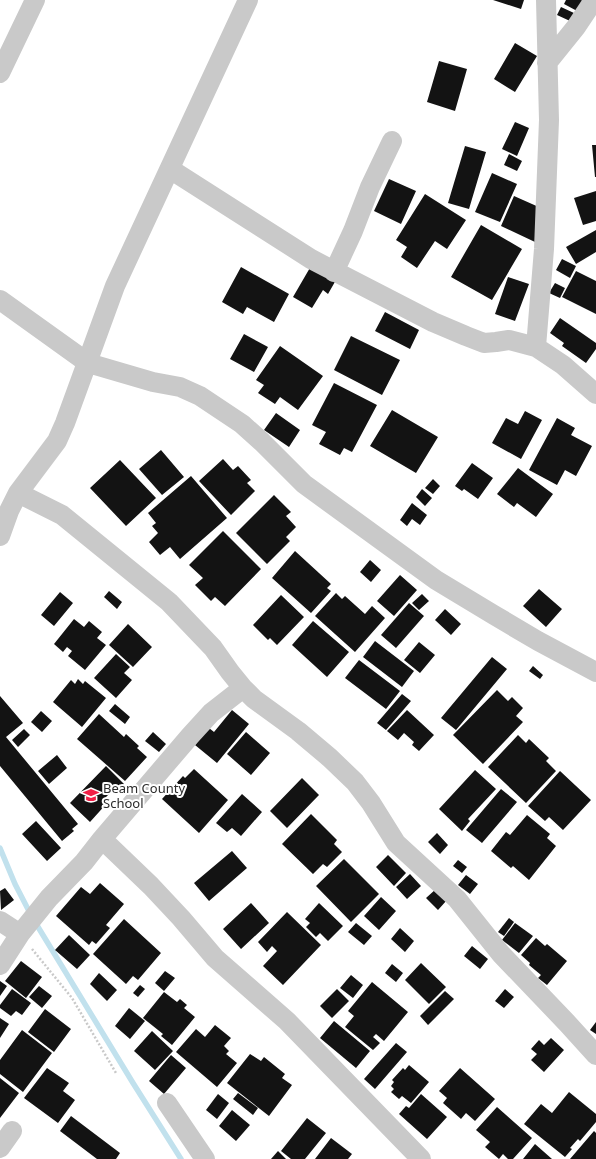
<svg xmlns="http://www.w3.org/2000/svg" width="596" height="1159" font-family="'Noto Sans',sans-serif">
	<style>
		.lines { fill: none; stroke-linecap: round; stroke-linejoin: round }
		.stream { stroke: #c1e1ed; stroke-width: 5.5 }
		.building { fill: #131313 }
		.path { stroke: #c9c9c9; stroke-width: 2.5; stroke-dasharray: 2 2; stroke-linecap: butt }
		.minor { stroke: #c9c9c9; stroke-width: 20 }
		.labels { text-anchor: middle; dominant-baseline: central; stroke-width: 4; stroke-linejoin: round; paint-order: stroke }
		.poi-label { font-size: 13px; fill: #2c2c2c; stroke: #fff; text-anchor: start }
	</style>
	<rect width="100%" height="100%" fill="#fff"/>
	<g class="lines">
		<path class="stream" d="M0 848 15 884 31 915
			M35 922 133 1083 181 1159"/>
	</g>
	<path class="building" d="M493 0H524L521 9Z
		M566 0H581L584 1 579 12 564 4Z
		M561 7 574 13 570 21 557 15Z
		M515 43 537 56 515 92 494 79Z
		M439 61 467 69 455 111 427 102Z
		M515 122 529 128 517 156 502 149Z
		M592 145H596V177H595Z
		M465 146 486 152 469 209 448 203Z
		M509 154 522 161 517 171 504 165Z
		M492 173 517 184 500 222 475 212Z
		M389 179 416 191 401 224 374 211Z
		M596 191V221L583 225 574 198Z
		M425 194 466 220 447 249 435 241 417 268 401 257 407 247 396 240Z
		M514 196 541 208 535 242 501 226Z
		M481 225 522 249 492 300 451 277Z
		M596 230V252L576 264 566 247Z
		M562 259 576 266 570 278 556 270Z
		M311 266 336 280 328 294 323 290 312 308 293 297Z
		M241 267 289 294 274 322 247 307 243 314 222 302Z
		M576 271 596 281V314L562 297Z
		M508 277 529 284 515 321 495 314Z
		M555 283 565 288 560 298 549 293Z
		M385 312 419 330 410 349 375 331Z
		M560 318 596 343V349L586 363 562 346 564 343 550 333Z
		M244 334 268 347 254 372 230 359Z
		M351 336 400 360 382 395 334 370Z
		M280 346 323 376 298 410 280 397 275 404 258 393 264 385 256 380Z
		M334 383 377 405 352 452 344 448 340 455 319 444 326 432 312 425Z
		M392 410 438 437 416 473 370 446Z
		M525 411 542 420 521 459 492 443 506 418 518 424Z
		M276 413 300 430 289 447 264 430Z
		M557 418 575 428 571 435 592 446 576 476 565 470 557 485 529 470Z
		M161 450 184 477 162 495 139 469Z
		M223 459 233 470 238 466 251 480 247 483 255 491 231 515 199 481Z
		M120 460 156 498 126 526 90 488Z
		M472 463 493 478 478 499 464 489 462 491 455 486Z
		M518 468 553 494 536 517 517 503 514 507 497 494Z
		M191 476 227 518 180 559 170 547 160 555 149 542 158 533 152 526 156 523 148 513Z
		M433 479 440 486 433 494 425 488Z
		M422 489 432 498 425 506 416 497Z
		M274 495 291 512 286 516 296 527 286 537 290 541 267 564 236 533Z
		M412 503 427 515 420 525 412 519 407 526 400 520Z
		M223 531 261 569 225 606 215 597 211 601 195 585 203 578 189 565Z
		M295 551 331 584 327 588 331 591 311 613 272 578Z
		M370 560 381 570 371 582 360 572Z
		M400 575 417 590 394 616 377 601Z
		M539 589 562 609 546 627 523 606Z
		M109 591 122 602 117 609 104 597Z
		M60 592 73 603 54 626 41 615Z
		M336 593 342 599 345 596 365 614 372 606 385 618 355 652 315 616Z
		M422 594 429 601 419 610 412 603Z
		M281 595 304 617 277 645 270 638 268 640 253 625Z
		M409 603 424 616 396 648 381 635Z
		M445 609 461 624 451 635 435 620Z
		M74 619 84 627 89 621 102 632 97 638 106 645 85 670 68 656 72 651 67 647 63 652 54 644Z
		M313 621 349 652 327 677 292 645Z
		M128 624 152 647 133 667 109 645Z
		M375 641 414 671 402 687 363 657Z
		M419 642 435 655 420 673 404 660Z
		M116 654 130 667 124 673 132 680 116 698 94 678Z
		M492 657 507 669 456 730 441 718Z
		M359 660 400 691 386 709 345 678Z
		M533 666 543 675 540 679 529 671Z
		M78 679 83 684 85 681 106 698 82 727 53 702 71 680 75 684Z
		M497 690 508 701 512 697 523 708 516 716 523 722 483 764 453 735Z
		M402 694 411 701 386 730 377 723Z
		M0 696 23 723 6 737 78 824 72 829 74 831 62 841 0 766Z
		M115 704 130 717 125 724 109 711Z
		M232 710 249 724 217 763 195 745 209 728 214 732Z
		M407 710 434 735 419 751 412 745 414 742 404 733 398 740 387 731Z
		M41 711 52 721 42 732 31 722Z
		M99 714 124 737 126 734 139 746 137 748 147 757 125 781 77 739Z
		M24 729 30 735 18 747 12 740Z
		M153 732 166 744 159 752 145 741Z
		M246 732 270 753 251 775 227 754Z
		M518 735 526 743 529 739 549 758 546 761 556 771 526 803 488 767Z
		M57 755 67 768 49 784 38 771Z
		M106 766 124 784 119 790 116 787 105 798 108 802 90 822 70 803Z
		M194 769 228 800 199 833 162 799 183 776 185 778Z
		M475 770 496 789 468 819 470 821 462 831 439 809Z
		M560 771 591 800 563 830 549 817 545 821 528 806Z
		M302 778 319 795 287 828 270 811Z
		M501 789 517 802 482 843 466 830Z
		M242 794 262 812 241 836 232 828 227 832 216 823Z
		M311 814 337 840 334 844 342 852 327 867 323 864 313 874 282 844Z
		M527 815 550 834 547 838 556 846 529 880 513 866 511 868 491 851 506 832 510 835Z
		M36 821 61 848 47 861 22 834Z
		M437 833 448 845 440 854 428 842Z
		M232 851 247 868 209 901 194 883Z
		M388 855 406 873 394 886 376 867Z
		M344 859 379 894 351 922 316 886Z
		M458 860 467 867 462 873 453 866Z
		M410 874 421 886 407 899 396 887Z
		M466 875 478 884 470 894 458 885Z
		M100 883 124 904 106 925 110 928 96 944 92 941 89 945 56 916 81 887 90 894Z
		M5 888 14 900 1 910 0 891Z
		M436 889 447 900 438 910 426 898Z
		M381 897 396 911 379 930 364 916Z
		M251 903 269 923 241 949 223 929Z
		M319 903 343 926 328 941 320 933 316 937 306 927 310 923 305 919Z
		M287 912 321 945 283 985 263 966 277 951 272 946 267 952 258 942Z
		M509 918 514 922 504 936 498 932Z
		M124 919 161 953 138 980 133 976 126 984 93 954Z
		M356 923 372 936 364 945 348 932Z
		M515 923 533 936 519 953 502 940Z
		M400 928 414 941 405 952 391 939Z
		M69 935 90 955 77 969 55 950Z
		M536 938 545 946 547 944 567 961 547 985 538 978 541 975 529 965 530 963 521 955Z
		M472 946 488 959 480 969 464 956Z
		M21 961 42 977 26 998 5 981Z
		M421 963 446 987 429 1004 405 980Z
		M392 964 403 973 396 982 385 973Z
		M165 971 175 978 164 991 155 983Z
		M99 973 117 990 107 1001 90 984Z
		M351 975 363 985 353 998 340 988Z
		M0 981 7 986 0 996Z
		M372 982 408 1012 384 1041 376 1034 373 1037 380 1043 373 1050 345 1027 354 1016 348 1011Z
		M140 985 145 989 138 997 133 993Z
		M39 986 52 996 42 1008 29 997Z
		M12 989 31 1003 22 1015 16 1011 11 1016 0 1008V1005Z
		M337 989 349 1001 332 1018 320 1006Z
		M505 989 514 997 504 1008 495 1001Z
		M445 991 454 999 428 1025 420 1016Z
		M164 992 177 1002 180 999 187 1005 184 1008 195 1017 172 1045 161 1036 163 1034 143 1018Z
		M129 1008 145 1021 130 1039 115 1026Z
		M45 1009 71 1029 54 1052 28 1032Z
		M0 1018 9 1024 0 1038Z
		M334 1021 370 1051 356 1068 320 1038Z
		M596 1022V1034L590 1030Z
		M215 1025 231 1038 224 1046 229 1051 226 1054 237 1063 217 1087 176 1052 196 1029 205 1037Z
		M22 1030 52 1053 23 1092 0 1074V1060Z
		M152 1031 173 1051 155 1070 134 1051Z
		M551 1038 564 1050 544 1072 531 1060 537 1054 531 1049 539 1040 544 1045Z
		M396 1043 407 1052 375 1089 364 1079Z
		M250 1054 261 1061 264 1057 285 1074 282 1078 292 1085 269 1116 227 1083Z
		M171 1055 186 1068 164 1094 149 1081Z
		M409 1065 429 1082 411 1103 402 1096 399 1099 391 1092 394 1089 391 1086 394 1082 392 1080 403 1068 405 1070Z
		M47 1068 69 1083 63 1091 75 1100 58 1123 24 1098Z
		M460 1068 495 1099 475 1121 466 1113 461 1119 443 1103 447 1098 439 1091Z
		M0 1078 19 1093 0 1118Z
		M569 1092 596 1114V1122L580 1141 578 1139 570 1148 572 1149 565 1157 524 1124 541 1104 552 1113Z
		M238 1093 258 1108 253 1115 233 1099Z
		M218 1094 229 1103 217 1119 206 1110Z
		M421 1094 447 1117 427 1139 399 1114 406 1106 409 1108Z
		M497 1107 532 1138 513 1159H508L503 1154 499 1159 485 1147 490 1142 476 1130Z
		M232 1110 250 1125 236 1141 219 1126Z
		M71 1116 120 1153 116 1159H97L60 1131Z
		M307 1118 326 1133 305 1159H291L281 1151Z
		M594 1131 596 1133V1159H570Z
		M331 1138 352 1154 348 1159H315Z
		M535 1144 552 1159H523Z
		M278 1151 286 1159H271Z"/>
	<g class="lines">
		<path class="path" d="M32 949 72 998 116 1073"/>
		<path class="minor" d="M547 63 576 27 594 0
			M0 73 35 0
			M170 169 311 259 433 322 466 336 484 343 496 342 509 340 536 347 563 365 596 394
			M334 272 353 231 370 187 392 141
			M0 300 88 363 153 382 180 387 200 396 242 424 262 442 304 484 436 580 494 615 538 641 596 672
			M536 347 544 249 549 120 546 0
			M18 493 62 515 169 602 213 648 230 672 243 688 254 699 298 731 330 758 355 782 371 803 396 843 457 899 501 954 567 1023 596 1055
			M0 536 9 511 18 493 57 441 65 423 115 286 248 0
			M102 839 151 886 181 918 215 958 287 1021 421 1159
			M0 921 20 934
			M0 965 20 934 49 898 84 862 102 839 190 736 211 713 243 688
			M167 1103 205 1159
			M0 1148 12 1131"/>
	</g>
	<defs>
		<symbol id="school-bare" viewBox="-9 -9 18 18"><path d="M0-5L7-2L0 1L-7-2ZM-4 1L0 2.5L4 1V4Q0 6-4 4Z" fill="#f11f46" stroke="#fff" stroke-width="2.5" paint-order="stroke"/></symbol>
	</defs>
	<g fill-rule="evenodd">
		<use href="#school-bare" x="80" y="784" width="22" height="22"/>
	</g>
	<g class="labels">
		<g class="poi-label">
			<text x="103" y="788">Beam County<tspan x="103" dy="15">School</tspan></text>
		</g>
	</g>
</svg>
